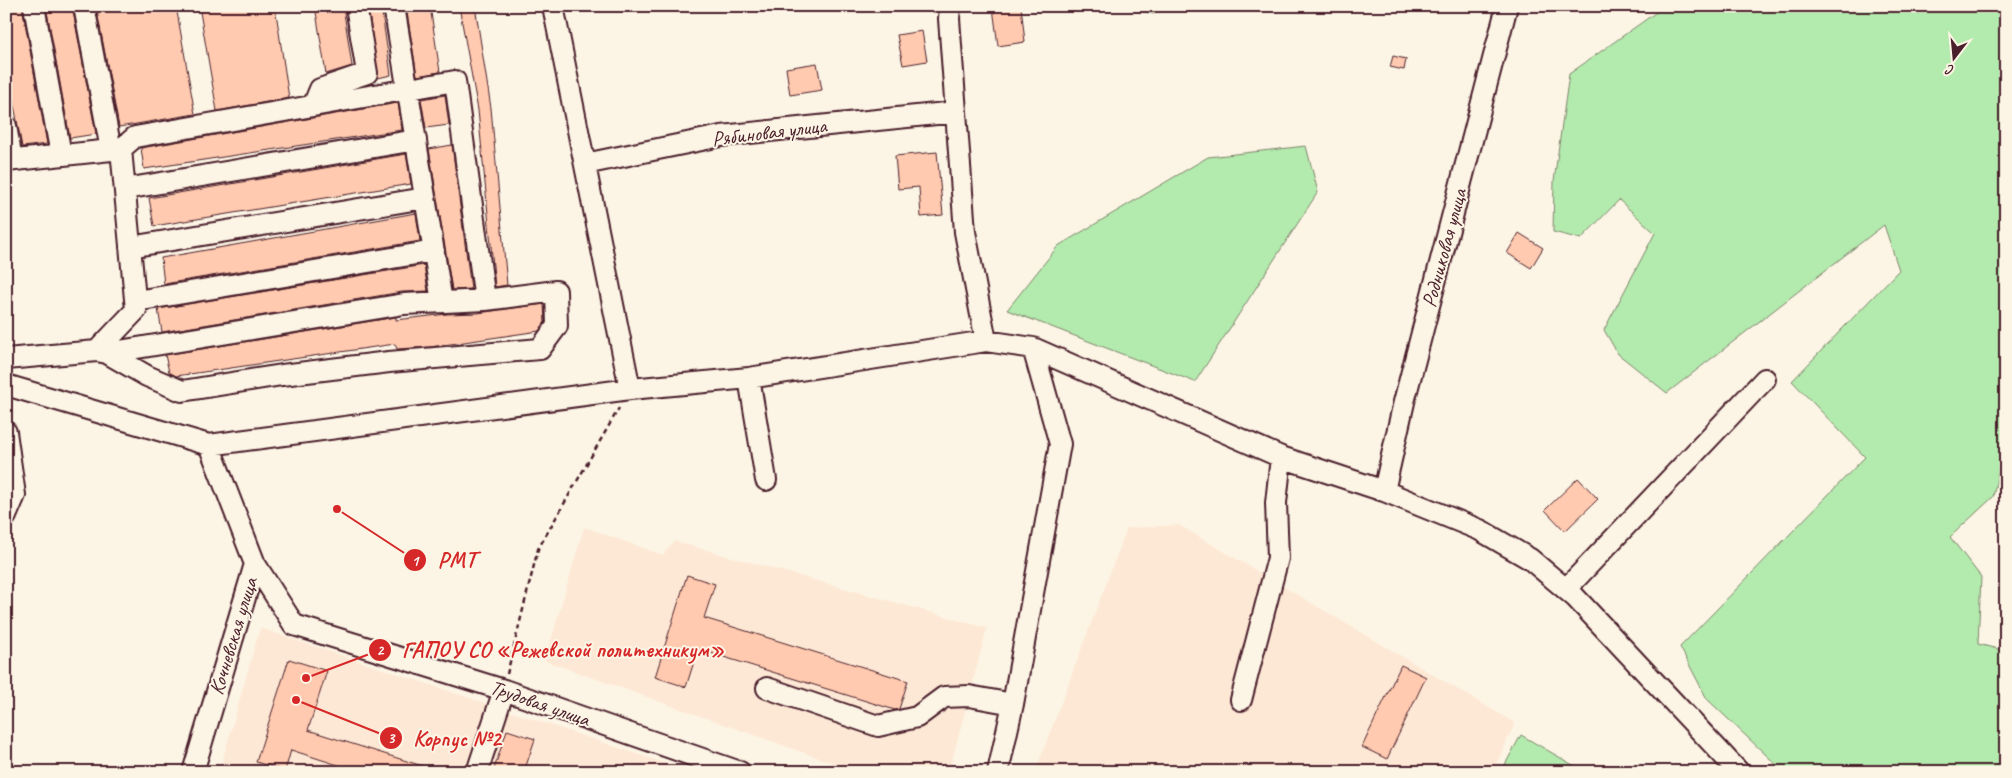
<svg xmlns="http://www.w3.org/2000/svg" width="2012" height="778" font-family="Caveat,sans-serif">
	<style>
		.built { fill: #fde8d5 }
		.green { fill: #b3eaad; stroke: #7e846c }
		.building { fill: #ffcaaf; stroke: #4a1f2b }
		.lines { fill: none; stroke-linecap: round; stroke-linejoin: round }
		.minor-casing { stroke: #4a1f2b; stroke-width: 24 }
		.path { stroke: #4a1f2b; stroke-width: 2.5; stroke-dasharray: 5 4; stroke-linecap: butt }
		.minor { stroke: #fcf5e5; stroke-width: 20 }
		.labels { text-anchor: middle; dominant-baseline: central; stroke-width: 4; stroke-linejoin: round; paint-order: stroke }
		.street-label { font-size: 21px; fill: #4a1f2b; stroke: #fcf5e5 }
		.leader { fill: none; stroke: #d62828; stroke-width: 2 }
		.callout-dot { fill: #d62828; stroke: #fcf5e5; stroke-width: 2 }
		.mark-label { font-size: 15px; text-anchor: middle; font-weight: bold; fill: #fff }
		.callout-label { font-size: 22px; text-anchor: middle; font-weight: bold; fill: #d62828; stroke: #fcf5e5; stroke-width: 4; stroke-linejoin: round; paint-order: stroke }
	</style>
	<rect width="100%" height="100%" fill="#fcf5e5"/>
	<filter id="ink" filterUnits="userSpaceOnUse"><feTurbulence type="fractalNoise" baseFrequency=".02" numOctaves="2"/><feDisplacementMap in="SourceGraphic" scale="10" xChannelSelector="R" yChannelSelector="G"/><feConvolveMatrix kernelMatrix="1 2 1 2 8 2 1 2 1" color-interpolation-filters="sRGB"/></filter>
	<g filter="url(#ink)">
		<path class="built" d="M1179 525 1515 723 1493 772H1035L1127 528Z
			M584 527 663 555 674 541 987 628 949 772H858L545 661Z
			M260 628 691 772H219Z"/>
		<path class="green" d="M1117 6H1162L1154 14Z
			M1665 6H2006V436L1993 497 1950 537 1981 577 1978 644 2006 651V772H1784L1707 699 1680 647 1865 457 1792 381 1899 270 1884 225 1667 393 1618 354 1604 330 1655 233 1619 200 1581 239 1553 232 1554 181 1569 74Z
			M1306 146 1318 192 1195 382 1007 310 1058 246 1208 157Z
			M1521 735 1585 772H1501Z"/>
		<path class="building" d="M6 6H22L47 144 22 147 6 63Z
			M46 6H72L96 134 70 138Z
			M96 6H176L195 114 119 127Z
			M199 6H275L289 98 217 111Z
			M315 6H343L352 66 326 74Z
			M368 6H381L391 75 378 78Z
			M406 6H430L440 72 417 76Z
			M459 6H475L491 108 507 285 495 287 478 110Z
			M1009 6H1021L1025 42 998 46 993 8Z
			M922 31 927 61 903 65 897 35Z
			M1393 56 1406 59 1404 70 1390 67Z
			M817 63 822 90 790 95 786 68Z
			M445 95 449 125 426 128 421 99Z
			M398 103 402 130 144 169 141 148Z
			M452 145 471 289 452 290 429 149Z
			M937 152 943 215 921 217 919 187 898 189 895 156Z
			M406 154 411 184 154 226 149 198Z
			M416 213 420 241 164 284 161 258Z
			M1519 233 1543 248 1531 268 1507 253Z
			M424 265 428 291 402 292 162 332 158 309Z
			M544 304 545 322 539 331 430 347 397 349 395 344 176 376 169 372 165 355 396 317V320L447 314 478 313Z
			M1578 478 1598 499 1565 531 1545 510Z
			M687 575 715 584 704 618 908 681 899 709 895 710 698 649 686 687 655 677Z
			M289 659 327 671 308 730 432 769V772H360L291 750 285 771 256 762Z
			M1401 665 1426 677 1387 759 1362 747Z
			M507 730 535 739 524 772H493Z"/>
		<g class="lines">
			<defs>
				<path id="minor" d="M34 6 61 155
					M84 6 111 150
					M394 6 442 302
					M553 6 630 389
					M950 6 949 19 965 232 986 341
					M313 106 320 89 367 73 356 6
					M6 126 12 160
					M6 161 121 149 135 137 455 81 485 300
					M585 164 721 136 956 112
					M125 189 416 140
					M130 247 425 198
					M136 301 434 251
					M97 351 107 353 147 376 182 391 282 375 389 362 540 349 557 326 556 291 485 300 404 304 107 353
					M6 359 97 351 136 310 121 149
					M749 378 766 480
					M6 385 209 445 630 389 749 378 986 341 1033 348 1281 457 1384 491 1480 530 1530 559 1575 597 1739 772
					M6 432 15 495 6 516
					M1384 491 1404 402 1507 6
					M255 564 294 625 504 690 740 772
					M1566 589 1765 379
					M767 688 878 726 917 717 944 697 969 696 1013 704
					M1241 700 1278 558 1276 503 1281 457
					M193 772 255 564 209 445
					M477 772 504 690
					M998 772 1013 704 1060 444 1033 348"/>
			</defs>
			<use href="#minor" class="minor-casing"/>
			<path class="path" d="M507 674 538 549 619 408"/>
			<use href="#minor" class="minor"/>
		</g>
	</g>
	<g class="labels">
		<g class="street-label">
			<text transform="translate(769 132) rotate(-7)">Рябиновая улица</text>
			<text transform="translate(1444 248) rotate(-75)">Родниковая улица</text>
			<text transform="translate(233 636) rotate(-73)">Кочневская улица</text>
			<text transform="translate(540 703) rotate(19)">Трудовая улица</text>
		</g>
	</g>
	<path class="leader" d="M337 509L415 560M306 678L380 650M296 700L391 738"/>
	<g class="callout-dot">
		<circle cx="337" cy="509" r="5"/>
		<circle cx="306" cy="678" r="5"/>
		<circle cx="296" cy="700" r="5"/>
		<circle cx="415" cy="560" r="12"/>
		<circle cx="380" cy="650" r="12"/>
		<circle cx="391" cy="738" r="12"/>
	</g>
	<g class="mark-label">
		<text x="415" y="566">1</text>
		<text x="380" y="655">2</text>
		<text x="391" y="743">3</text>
	</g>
	<g class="callout-label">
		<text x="457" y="568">РМТ</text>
		<text x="563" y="657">ГАПОУ СО «Режевской политехникум»</text>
		<text x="457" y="746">Корпус №2</text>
	</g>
	<rect width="2012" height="778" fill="none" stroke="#fcf5e5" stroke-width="25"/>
	<rect x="12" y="12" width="1987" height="753" fill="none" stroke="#4a1f2b" stroke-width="2" filter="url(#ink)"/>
	<g transform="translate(1954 58) rotate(196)" stroke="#fcf5e5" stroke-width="4" paint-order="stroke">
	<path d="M0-4L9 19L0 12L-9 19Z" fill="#4a1f2b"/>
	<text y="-8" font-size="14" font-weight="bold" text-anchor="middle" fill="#4a1f2b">С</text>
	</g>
</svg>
